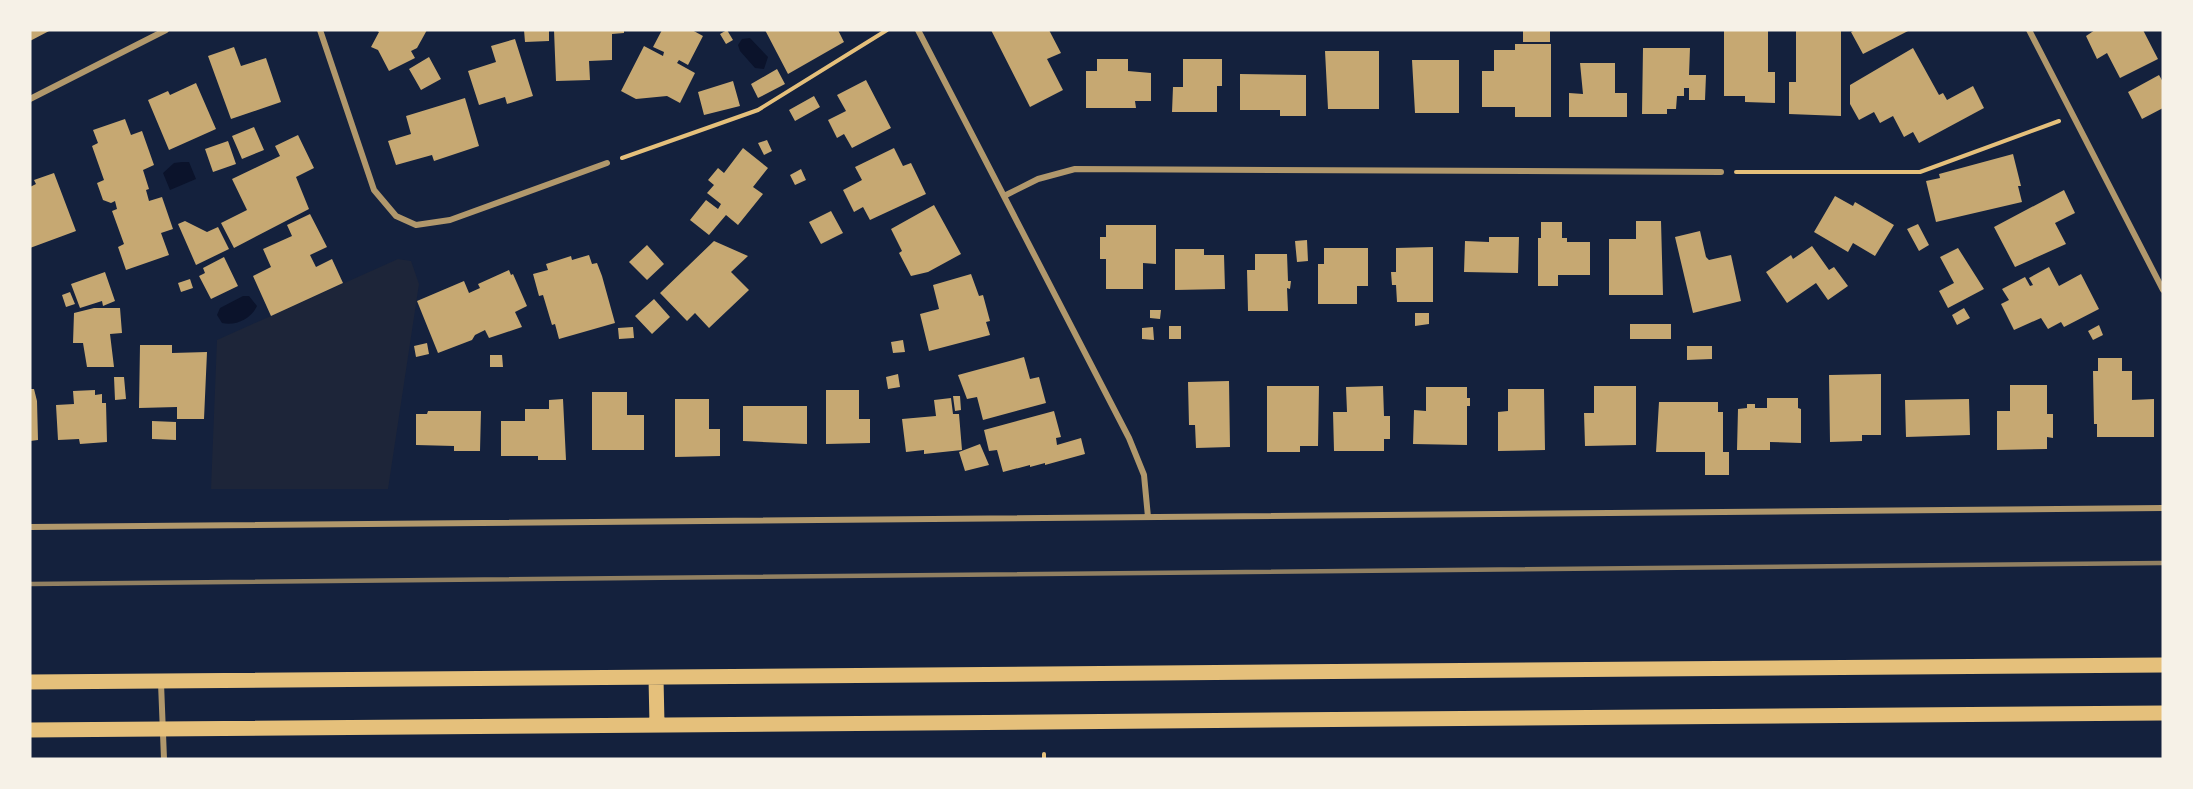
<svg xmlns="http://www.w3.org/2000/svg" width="2193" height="789" font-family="Lato,sans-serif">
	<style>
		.green { fill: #1d2539 }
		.water { fill: #0b132b }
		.building { fill: #c6a872 }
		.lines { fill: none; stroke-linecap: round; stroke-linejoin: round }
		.path { stroke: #e5c07b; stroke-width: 4 }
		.minor { stroke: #b1986c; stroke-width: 6 }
		.primary { stroke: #e5c07b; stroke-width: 15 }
		.rail { stroke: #918062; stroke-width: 4.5 }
	</style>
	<rect width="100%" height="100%" fill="#14213d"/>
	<path class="green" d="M398 259 411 261 419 284 388 489H211L217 340Z"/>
	<path class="water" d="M750 38 768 57 764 69 755 68 740 51 738 45 742 39Z
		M182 162H189L196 179 170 190 163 173 174 163Z
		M243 296H249L257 306C251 319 236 326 222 323L217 315 220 308Z"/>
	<path class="building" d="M30 30H51L30 41Z
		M376 30H427L417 48 411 51 415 58 389 71 378 50 371 47 379 32Z
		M524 30H549V41L525 42Z
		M554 30H624V33L612 34V60L589 61 590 80 556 81Z
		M662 30H692L703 36 688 65 679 60 677 63 695 73 680 103 667 96 636 99 621 91 644 46 663 56 664 52 653 47Z
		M727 30 733 40 726 44 720 34Z
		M765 30H838L844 42 788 74Z
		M991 30H1049L1061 53 1047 59 1063 90 1030 107Z
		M1523 30H1550V42H1523Z
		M1724 30H1768V72H1775V103L1745 102V96H1724Z
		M1796 30H1841V116L1789 114V82H1796Z
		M1855 30H1910L1863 54 1851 32Z
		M2095 30H2143L2158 59 2120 78 2107 53 2097 59 2086 36Z
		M515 39 533 96 507 104 505 97 479 105 468 71 496 62 491 46Z
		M1515 44H1551V117H1515V107H1482V71H1494V50H1515Z
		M234 47 241 66 266 58 281 102 231 119 208 56Z
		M1643 48H1690L1689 75H1706L1705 100H1689V88H1684V96H1677L1676 109H1667V114H1642Z
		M1913 48 1939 95 1943 93 1947 100 1973 86 1984 108 1919 143 1913 132 1904 137 1893 116 1880 123 1874 112 1859 120 1850 104V85Z
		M1325 51H1379V109H1328Z
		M429 57 441 79 421 90 409 69Z
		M1097 59H1128V71L1151 73V101H1135L1136 108H1086V71H1097Z
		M1183 59H1222V86H1217V112H1172L1173 87H1183Z
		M1412 60H1459V113H1415Z
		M1580 63H1615V93H1627V117H1569V93L1583 94Z
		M777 69 785 84 758 98 751 84Z
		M1240 74 1306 75V116H1280V110H1240Z
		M2159 75 2163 82V108L2142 119 2128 92Z
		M866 80 891 128 852 148 844 134 837 138 828 120 846 111 837 95Z
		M733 81 740 106 704 115 698 92Z
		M196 83 216 129 169 150 148 100 168 91 170 95Z
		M814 96 820 107 795 121 789 110Z
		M465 98 479 146 434 161 432 155 396 165 388 141 411 134 406 116Z
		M125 119 131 135 142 131 154 165 143 170 149 189 146 190 149 201 162 197 173 229 161 233 169 255 126 270 118 247 124 244 112 211 117 209 115 201 111 203 103 200 97 183 104 180 92 146 98 143 93 130Z
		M254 127 264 150 242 159 232 136Z
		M298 135 314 168 296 177 309 209 234 248 221 223 247 210 232 179 280 156 275 146Z
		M767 140 772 151 764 155 758 143Z
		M228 141 236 164 213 172 205 149Z
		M743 148 768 168 753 187 763 194 738 225 726 215 709 235 690 220 706 200 718 209 721 204 707 193 714 185 708 180 718 168 724 173Z
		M894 148 903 166 911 163 926 194 870 220 863 207 854 212 843 190 862 180 855 167Z
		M2013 154 2021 186H2018L2022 202 1936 222 1926 181 1940 178 1939 174Z
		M801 169 806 180 795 185 790 175Z
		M54 173 76 231 30 248V187L36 184 34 180Z
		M2064 190 2075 213 2055 223 2066 244 2015 267 1994 227Z
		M1835 196 1853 206 1855 202 1894 225 1875 256 1853 243 1848 252 1814 232Z
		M934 205 961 254 928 272 911 276 899 253 902 251 891 229Z
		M831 211 843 233 821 244 809 222Z
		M310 214 327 247 310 255 316 267 332 259 343 283 271 316 253 276 271 267 263 249 292 236 287 225Z
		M185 221 207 232 218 227 229 249 196 265 178 224Z
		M1636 221H1661L1663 295H1609V239H1636Z
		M1541 222H1562V238H1567V242H1590V275H1558V286H1538V238H1541Z
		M1918 224 1929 245 1919 251 1907 229Z
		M1106 225H1156V264L1143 263V289H1106V259H1100V237H1106Z
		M1700 231 1706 257 1709 260 1731 255 1741 301 1693 313 1675 237Z
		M1489 237H1519L1518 273 1464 272 1465 241 1489 242Z
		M1307 240 1308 261 1297 262 1295 241Z
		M714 241 748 256 731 272 749 290 709 328 695 313 687 321 660 293Z
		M647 245 664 264 647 280 629 262Z
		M1812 246 1829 270 1834 267 1848 286 1828 300 1816 283 1787 303 1766 272 1791 255 1793 259Z
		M1433 247V302H1397L1396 285H1392L1391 272H1396V248Z
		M1324 248H1368V286H1357V304H1318V264H1324Z
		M1958 248 1984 289 1948 308 1939 291 1954 283 1940 257Z
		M1175 249H1204V255H1224L1225 289 1175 290Z
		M1255 254H1287L1288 281H1291L1290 289 1287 288 1288 311H1248L1247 270H1255Z
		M589 255 592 264 597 263 602 276 615 323 559 339 555 324 552 325 543 295 539 296 533 274 548 270 546 264 571 256 572 260Z
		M224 257 238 286 211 299 199 276 205 273 203 268Z
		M2049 267 2059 286 2081 274 2099 309 2064 327 2061 322 2048 329 2041 318 2014 330 2001 304 2009 300 2002 289 2025 277 2030 286 2033 285 2029 278Z
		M509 270 511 275 513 274 527 306 515 312 522 327 489 338 485 330 475 335 472 340 438 353 417 301 464 281 469 293 480 288 478 284Z
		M105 272 115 301 103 306 102 301 80 308 71 284Z
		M971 274 979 296 983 295 990 321 986 322 990 335 929 351 920 314 939 309 933 285Z
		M190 279 193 288 181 292 178 283Z
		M70 292 75 304 66 307 62 295Z
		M654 299 670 317 652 334 635 316Z
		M94 308H120L122 333 110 334 114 367H87L83 343H73L74 313Z
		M1964 308 1970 318 1957 325 1952 315Z
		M1150 310H1161L1160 319 1150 318Z
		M1415 313H1429V324L1415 326Z
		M1630 324H1671V339H1630Z
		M2099 325 2103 335 2093 340 2088 331Z
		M1169 326H1181V339H1169Z
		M633 327 634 338 619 339 618 328Z
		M1153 327 1154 340 1142 339V328Z
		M903 340 905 352 893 353 891 342Z
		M427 343 429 354 416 357 414 346Z
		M140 345H172V353L207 352 204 419H177V407L139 408Z
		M1687 346H1712V359L1687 360Z
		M490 355H502L503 367H490Z
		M1024 357 1030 379 1039 377 1046 403 983 420 977 397 967 399 958 375Z
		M2098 358H2122V371H2132V400L2154 399V437H2097V424H2094L2093 371H2098Z
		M898 374 900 387 888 389 886 377Z
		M1881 374V435H1862V441L1830 442 1829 375Z
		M114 377H124L126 399 115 400Z
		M1229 381 1230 447 1196 448 1195 425H1189L1188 382Z
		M2010 385H2047V414H2053V438L2047 437V449L1997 450V411H2010Z
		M1267 386H1319L1318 446H1300V452H1267Z
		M1383 386 1384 416H1390V439H1384V451H1334L1333 412H1347L1346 387Z
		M1594 386H1636V445L1585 446 1584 413H1594Z
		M1426 387H1467V398H1470V406H1467V445L1413 444 1414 410 1426 411Z
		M30 389H34L37 401 38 440 30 441Z
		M1508 389H1544L1545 450 1498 451V412L1508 411Z
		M95 390V395L102 394V403H106L107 442 80 444 79 439 58 440 56 405 74 404 73 391Z
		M826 390H859V419H870V443L826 444Z
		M592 392H627V415H644V450H592Z
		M953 396H960L961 410 955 411Z
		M951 398 953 414H959L962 450 924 454V450L906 452 902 419 936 416 934 400Z
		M1767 398H1798V408L1801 409V443L1770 442V450H1737L1738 409 1747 408V404H1755V408H1767Z
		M563 399 566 460H538V456H501V421H525V409H549V400Z
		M675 399H709V429H720V456L675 457Z
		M1969 399 1970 435 1906 437 1905 400Z
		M1659 402H1718V412H1723V452H1729V475H1705V452H1656Z
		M743 406H807V444L743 441Z
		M428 411H481L480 451H454V446L416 445V414H427Z
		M1054 411 1061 437 1056 438 1057 445 1081 438 1085 454 1045 465V463L1030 467V465L1003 472 997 450 989 451 984 430Z
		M152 421 176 422V440L152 439Z
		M980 444 989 465 965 471 959 452Z"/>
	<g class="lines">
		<path class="path" d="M622 158 758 110 887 30
			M1736 172H1920L2059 121
			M1044 754V759"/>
		<path class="minor" d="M320 30 374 190 396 216 416 225 450 220 607 163
			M918 30 1129 438 1144 475 1148 517
			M2029 30 2163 290
			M30 99 166 30
			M1004 196 1038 179 1075 169 1721 172
			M30 527 2163 508
			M161 683 164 759"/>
		<path class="primary" d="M656 678 657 724
			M30 682 2163 665
			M30 730 2163 713"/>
		<path class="rail" d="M30 584 2163 563"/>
	</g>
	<rect width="2193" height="789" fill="none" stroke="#f6f1e7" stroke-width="63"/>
</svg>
